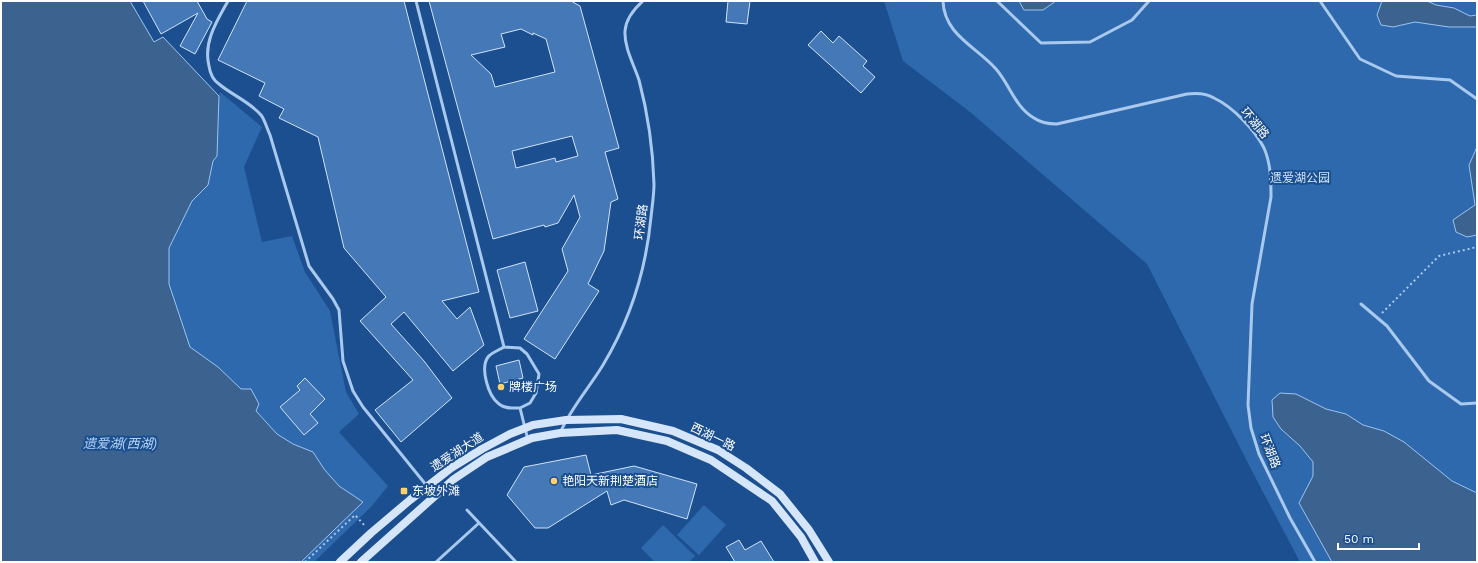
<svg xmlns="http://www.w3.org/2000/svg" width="1478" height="563" font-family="'Work Sans','Noto Sans SC',sans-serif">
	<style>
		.green { fill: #2e69ad }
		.water { fill: #3c6290; stroke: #9cc4f0 }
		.building { fill: #4478b7; stroke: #cfe3fa; fill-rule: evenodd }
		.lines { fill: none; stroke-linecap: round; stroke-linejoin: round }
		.path { stroke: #a9c9ee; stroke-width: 2; stroke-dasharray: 2 3; stroke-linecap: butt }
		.service { stroke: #a9c9ee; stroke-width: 3 }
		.secondary { stroke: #d6e6fa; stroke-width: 8 }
		.poi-dot { fill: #ffd166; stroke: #1b4f8f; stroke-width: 1.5 }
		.labels { text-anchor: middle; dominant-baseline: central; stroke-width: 4; stroke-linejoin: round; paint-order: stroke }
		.street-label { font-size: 12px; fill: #fff; stroke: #1b4f8f }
		.park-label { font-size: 12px; fill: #cfe3fa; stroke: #1b4f8f }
		.poi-label { font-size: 12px; fill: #fff; stroke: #1b4f8f; text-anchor: start }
		.water-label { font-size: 13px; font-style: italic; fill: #b5d3f5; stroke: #1b4f8f }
	</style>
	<rect width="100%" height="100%" fill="#1b4f8f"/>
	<path class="green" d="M1 1H130L154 42 163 37 219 96 220 92 262 127 244 167 262 242 292 236 305 272 330 311 346 392 359 414 339 432 388 486 371 507 314 562H1Z
		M884 1H1477V562H1300L1253 473 1147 264 970 112 903 61Z
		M704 505 726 525 699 555 677 535Z
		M663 525 695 556 689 562H655L641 548Z"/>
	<path class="water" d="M1 1H130L154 42 163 37 219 96 217 156 213 161 208 185 192 201 169 248V284L190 347 218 367 241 389H251L259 404 256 411 277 434 293 444 313 452 324 469 339 486 363 502 301 562H1Z
		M1019 1H1056L1043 10H1024Z
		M1382 1H1427L1436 5 1454 8 1470 16 1477 15V27H1449L1415 22 1393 27 1381 25 1377 15Z
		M1477 147V235L1467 237 1456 232 1453 220 1475 205 1469 165Z
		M1280 393 1296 394 1326 409 1346 414 1363 425 1384 431 1404 442 1452 481 1477 493V562H1332L1299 503 1313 476V462L1300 446 1281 429 1273 417 1272 400Z"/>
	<path class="building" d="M143 1H197L207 19 212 22 195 54 180 46 198 13 161 34Z
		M247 1H404L479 292 442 301 457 319 470 307 484 345 453 371 404 312 391 324 424 361 452 398 401 442 375 410 413 380 360 321 386 297 344 248 318 137 279 118 284 109 259 96 265 83 218 60Z
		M429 1H571L580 6 619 148 605 152 618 199 611 202 604 251 588 284 599 291 555 359 524 339 568 271 562 249 580 217 574 195 558 223 545 227 544 225 493 239ZM521 29 533 35V33L546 39 555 72 495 87 491 74 471 55 505 47 501 34ZM572 136 578 156 556 162 555 158 516 168 512 151Z
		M728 1H750L747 24 726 22Z
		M821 31 833 43 839 36 867 61 863 66 875 77 861 93 808 45Z
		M525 262 538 311 510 318 497 270Z
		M519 360 523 378 500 384 496 366Z
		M305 378 325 399 310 414 318 423 304 435 280 407 300 390 297 386Z
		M586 455 591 475 634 466 697 484 687 519 624 500 611 505 607 491 548 528H535L507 495 524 467Z
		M739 540 745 550 761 541 774 562H735L726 547Z"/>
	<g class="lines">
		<path class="path" d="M1382 313 1439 256 1477 247
			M305 562 355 515 365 526"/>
		<path class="service" d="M228 1C217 21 203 42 209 66 210 73 213 80 219 84 232 95 250 102 261 115 265 120 267 129 270 135L309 266 333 299 339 310 343 361 353 391 363 407 435 496
			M416 1 504 347C499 350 491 353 488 357 480 368 488 396 499 404 505 409 513 408 520 408L528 440
			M943 1C944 35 977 47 996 69 1010 85 1015 107 1034 118 1041 123 1049 124 1057 124L1187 94C1196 93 1206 93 1214 98 1233 107 1255 130 1264 148 1271 164 1271 181 1271 197L1252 304 1248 405 1251 428 1259 454 1290 518 1315 562
			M997 1 1041 43 1090 42 1132 20 1149 1
			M1320 1 1360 59 1396 76 1450 80 1477 99
			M1361 304 1387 326 1429 381 1461 404 1477 403
			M504 347 520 348 527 354 539 374 536 393 530 403 520 408
			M561 431C571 408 589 388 603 365 630 320 646 270 651 217 652 207 654 195 654 184 653 149 648 114 639 80 634 65 624 47 625 31 626 18 634 9 643 1
			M467 510 516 562
			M436 562 479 523"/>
		<path class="secondary" d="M340 562 371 533 410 500 451 468 482 449 510 434 533 425 566 420 621 419 673 431 718 450 746 468 780 494 809 530 829 562
			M361 562 454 479 487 457 532 438 560 433 617 430 667 441 711 460 772 501 801 537 815 562"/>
	</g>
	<g class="poi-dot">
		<circle cx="501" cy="387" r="4"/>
		<circle cx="554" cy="481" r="4"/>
		<rect x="400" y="487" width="8" height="8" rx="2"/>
	</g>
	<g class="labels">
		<g class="street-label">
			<text transform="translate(1255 123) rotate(50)">环湖路</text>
			<text transform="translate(641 222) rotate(-83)">环湖路</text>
			<text transform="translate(713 437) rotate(26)">西湖一路</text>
			<text transform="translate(1270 451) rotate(69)">环湖路</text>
			<text transform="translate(457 452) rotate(-33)">遗爱湖大道</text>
		</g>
		<g class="park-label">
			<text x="1300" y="178">遗爱湖公园</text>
		</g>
		<g class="poi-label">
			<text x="509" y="387">牌楼广场</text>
			<text x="562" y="481">艳阳天新荆楚酒店</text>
			<text x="412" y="491">东坡外滩</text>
		</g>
		<g class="water-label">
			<text x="120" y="443">遗爱湖(西湖)</text>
		</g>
	</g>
	<rect width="1478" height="563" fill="none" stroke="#ffffff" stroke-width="4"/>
	<path d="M1338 543v6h81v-6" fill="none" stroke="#ffffff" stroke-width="2"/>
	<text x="1344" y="543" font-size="12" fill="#ffffff" stroke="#1b4f8f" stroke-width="3" paint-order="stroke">50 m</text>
</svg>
